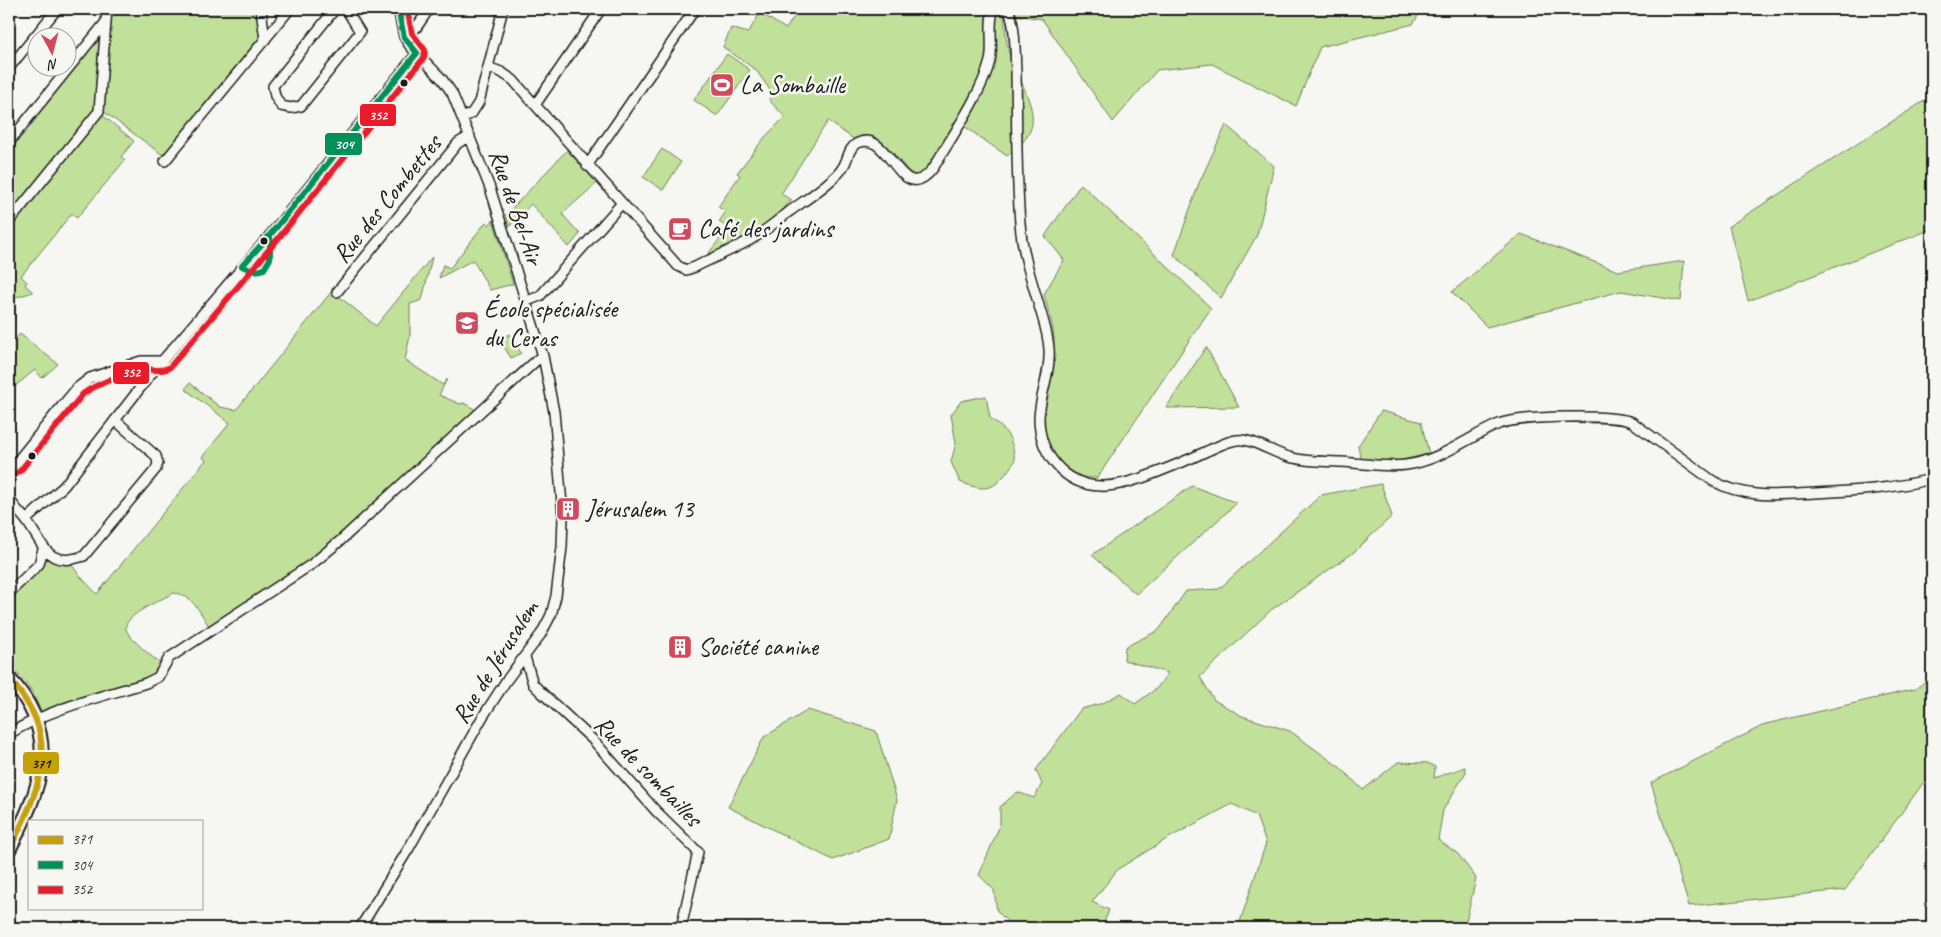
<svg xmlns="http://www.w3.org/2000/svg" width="1941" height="937" font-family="Caveat,sans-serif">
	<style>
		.green { fill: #c1e19a; stroke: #6e7e5b }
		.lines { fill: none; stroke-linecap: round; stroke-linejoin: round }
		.minor-casing { stroke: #1c1c1c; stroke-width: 12 }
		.secondary-casing { stroke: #1c1c1c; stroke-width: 16 }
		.minor { stroke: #f6f6f2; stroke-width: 9 }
		.secondary { stroke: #f6f6f2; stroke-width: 12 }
		.bus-1-casing { stroke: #f6f6f2; stroke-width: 10 }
		.bus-2-casing { stroke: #f6f6f2; stroke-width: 10 }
		.bus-3-casing { stroke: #f6f6f2; stroke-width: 10 }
		.bus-1 { stroke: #c6a007; stroke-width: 6 }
		.bus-2 { stroke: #00905a; stroke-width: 6 }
		.bus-3 { stroke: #ea1a2a; stroke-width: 6 }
		.bus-dot { fill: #1c1c1c; stroke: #f6f6f2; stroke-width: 2 }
		.labels { text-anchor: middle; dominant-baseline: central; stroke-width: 5; stroke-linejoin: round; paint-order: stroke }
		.poi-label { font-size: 25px; fill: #1c1c1c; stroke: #f6f6f2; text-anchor: start }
		.street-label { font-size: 25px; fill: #1c1c1c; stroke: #f6f6f2 }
		.line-badge { stroke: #f6f6f2; stroke-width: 2 }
		.badge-label { font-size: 14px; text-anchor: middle; font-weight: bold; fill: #fff }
		.pale-badge-label { font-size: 14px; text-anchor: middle; font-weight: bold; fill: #111 }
	</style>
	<rect width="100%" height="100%" fill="#f6f6f2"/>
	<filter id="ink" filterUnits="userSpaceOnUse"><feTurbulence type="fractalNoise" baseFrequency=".02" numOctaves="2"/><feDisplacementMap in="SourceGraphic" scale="10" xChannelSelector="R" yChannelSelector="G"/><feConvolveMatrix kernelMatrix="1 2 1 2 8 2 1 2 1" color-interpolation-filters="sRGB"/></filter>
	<g filter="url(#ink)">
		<path class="green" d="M111 9H258L262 37 164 156 103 111Z
			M799 9H1422L1413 24 1320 47 1296 106 1212 64 1157 70 1113 122 1042 19 1004 13C1005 27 1006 46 1011 59 1018 77 1035 104 1032 124 1030 138 1017 148 1007 156L964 126 972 114 969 102 928 169C921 174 916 177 909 172 896 157 878 127 855 140L828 121 781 194 792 200 756 233 705 258 728 228 719 222 726 211 718 207 740 175 737 173 765 137 785 117 769 100 772 93 756 70 723 47 731 28 748 33 760 13 786 29Z
			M102 32 96 109 9 214V152L37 118 36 113Z
			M727 54 750 70 717 116 694 100Z
			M1932 96V229L1748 301 1729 226Z
			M101 114 134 141 121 157 125 160 77 218 72 213 21 276 27 282 25 285 33 292 17 297 9 303V227Z
			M1226 125 1274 166 1257 235 1221 298 1174 255 1199 183Z
			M662 149 681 162 663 190 643 177Z
			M567 150 597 183 562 214 580 234 569 247 531 204 509 227 506 215Z
			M1081 184 1211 308 1097 478C1080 478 1079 476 1066 467 1027 439 1051 382 1054 343 1055 330 1047 308 1044 294L1064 260 1045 236Z
			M493 220 513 284 490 290 473 260 439 278 443 265 450 268 486 222 489 225Z
			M1521 234 1618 271 1684 261 1681 301 1621 291 1487 327 1452 292Z
			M432 257 422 300 410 304V336L405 360 443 385 447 379 439 395 460 404 464 403 476 410 325 551 210 628C201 614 193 595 174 593 164 598 122 616 126 629 129 639 154 658 163 666L155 673 141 682 41 713C33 691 28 681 9 667V597L35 575 49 556 61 562 71 564 80 576 97 594 206 460 202 457 230 423 185 389 190 383 220 407 236 410 332 291 376 326Z
			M20 334 58 364 42 378 35 370 9 391V335L14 340Z
			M510 334 521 353 511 358 500 340Z
			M1206 347 1239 407 1166 408Z
			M986 396 990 418C1009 432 1012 438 1015 461 997 486 992 495 960 482L951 462 956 443 951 415 961 401Z
			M1381 411 1421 422 1429 454 1397 461 1361 458 1358 446Z
			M1381 484 1392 516 1353 553 1271 610 1200 677 1214 700 1242 716 1290 731 1342 769 1363 790 1398 762 1428 763 1435 767 1434 778 1465 767 1466 772 1443 810 1438 840 1458 854 1476 878 1466 922 1447 928H1238L1266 843 1256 816 1232 804 1165 840 1118 869 1092 902 1109 910 1102 928H1014L997 911 994 890 979 875 1000 825V807L1017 792 1034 798 1042 784 1036 770 1081 709 1103 703 1121 693 1135 704 1157 688 1168 673 1124 660 1125 647 1159 630 1186 591 1219 589 1321 495Z
			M1192 486 1237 503 1136 594 1092 555Z
			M1932 677V771L1845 890 1689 906 1651 783 1766 724 1915 689Z
			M808 710 876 731 897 800 889 839 833 860 728 807 764 737Z"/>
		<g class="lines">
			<defs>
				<path id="minor" d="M261 9 265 40
					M335 9 273 86 275 96 281 106 291 108 301 106 360 32 346 9
					M1008 9C1016 23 1015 56 1016 72 1017 122 1016 173 1020 223 1022 250 1030 276 1038 302 1042 317 1048 332 1049 349 1051 372 1040 394 1039 418 1039 453 1064 485 1100 486 1114 487 1129 482 1142 478 1164 470 1186 461 1207 451 1217 447 1227 441 1237 440 1254 438 1275 455 1293 458 1309 462 1325 461 1341 462 1362 463 1384 468 1406 465 1440 461 1468 437 1499 424 1518 416 1614 414 1632 422L1713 481C1746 499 1779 495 1815 493 1857 491 1890 489 1932 479
					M404 37 416 28 429 9
					M488 67 501 72 513 80C568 142 623 204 678 266L686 270 695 267C713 258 732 250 750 240 764 232 777 221 790 211 804 201 818 192 830 181 835 177 840 173 843 167 848 160 848 149 856 144 890 124 900 213 934 167 952 136 981 95 990 61 994 46 987 17 995 9
					M9 68 57 9
					M535 105 601 9
					M463 118 472 113 479 102 503 9
					M9 142 105 23
					M165 161 290 9
					M587 166 695 9
					M9 222 99 111 107 9
					M337 292 458 143 470 136
					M527 301 540 296 622 203
					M9 480 14 465 57 412 77 388 90 378 141 361H163
					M9 497C12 506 20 512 25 519 44 543 45 569 84 556L156 469 158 463 156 456 115 420
					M26 520 64 486 151 374 270 235 417 53
					M9 593 39 564 43 549
					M525 657 533 684 541 692 593 740 656 811 698 852 681 928
					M9 734C51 708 100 697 146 683L158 677 169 658 312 564 340 541 539 358 543 356
					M360 928 409 848 482 718 506 681 541 634 551 615 556 596 562 547 563 516 554 412 543 356 490 188 452 93 442 79 410 46 404 37 398 9"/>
				<path id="secondary" d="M9 678C63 736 41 789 9 850"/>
			</defs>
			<use href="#minor" class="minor-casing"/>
			<use href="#secondary" class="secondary-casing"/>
			<use href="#minor" class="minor"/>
			<use href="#secondary" class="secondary"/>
			<defs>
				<path id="bus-1" d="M9 678C19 691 30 704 36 720 53 765 29 811 9 850"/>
				<path id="bus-2" d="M398 9 404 37 417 53
					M270 235V259L264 269C255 273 250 270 242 266Z
					M270 235 417 53"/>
				<path id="bus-3" d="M9 472 15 474 20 471 83 394C96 384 125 373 142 370 152 368 162 373 170 367L277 240 424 58 425 50 412 33 407 9"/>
			</defs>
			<use href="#bus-1" class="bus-1-casing"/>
			<use href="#bus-2" class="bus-2-casing"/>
			<use href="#bus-3" class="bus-3-casing"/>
			<use href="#bus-1" class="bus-1"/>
			<use href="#bus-2" class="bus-2"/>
			<use href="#bus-3" class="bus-3"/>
		</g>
	</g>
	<defs>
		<symbol id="stadium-square" viewBox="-11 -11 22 22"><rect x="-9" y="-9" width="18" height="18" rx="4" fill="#d1495b" stroke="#f6f6f2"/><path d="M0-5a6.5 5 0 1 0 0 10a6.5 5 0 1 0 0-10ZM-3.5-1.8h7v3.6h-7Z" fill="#fff"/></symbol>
		<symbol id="cafe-square" viewBox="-11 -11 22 22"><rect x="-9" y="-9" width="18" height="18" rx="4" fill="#d1495b" stroke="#f6f6f2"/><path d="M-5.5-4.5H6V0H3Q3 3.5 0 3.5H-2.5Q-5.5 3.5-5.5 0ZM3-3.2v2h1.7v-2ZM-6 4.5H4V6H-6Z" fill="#fff"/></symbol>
		<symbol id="school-square" viewBox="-11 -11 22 22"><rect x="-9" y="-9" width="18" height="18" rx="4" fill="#d1495b" stroke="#f6f6f2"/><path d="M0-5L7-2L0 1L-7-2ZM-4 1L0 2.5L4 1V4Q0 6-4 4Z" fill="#fff"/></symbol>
		<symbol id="building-square" viewBox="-11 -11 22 22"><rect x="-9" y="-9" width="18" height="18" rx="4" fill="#d1495b" stroke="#f6f6f2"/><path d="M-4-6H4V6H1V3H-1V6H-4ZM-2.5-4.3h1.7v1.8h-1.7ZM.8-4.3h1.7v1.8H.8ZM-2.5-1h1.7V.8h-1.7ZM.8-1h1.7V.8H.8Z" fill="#fff"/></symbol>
	</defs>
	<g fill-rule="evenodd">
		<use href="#stadium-square" x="708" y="71" width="28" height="28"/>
		<use href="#cafe-square" x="666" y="215" width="28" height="28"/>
		<use href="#school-square" x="453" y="309" width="28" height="28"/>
		<use href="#building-square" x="554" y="495" width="28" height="28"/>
		<use href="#building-square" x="666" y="633" width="28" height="28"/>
	</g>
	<g class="bus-dot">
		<circle cx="404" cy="83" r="4.5"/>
		<circle cx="264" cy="241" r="4.5"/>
		<circle cx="32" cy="456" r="4.5"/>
	</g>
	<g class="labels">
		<g class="poi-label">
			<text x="740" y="85">La Sombaille</text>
			<text x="698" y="229">Café des jardins</text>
			<text x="484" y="309">École spécialisée<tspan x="484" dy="29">du Ceras</tspan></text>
			<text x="586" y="509">Jérusalem 13</text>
			<text x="698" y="647">Société canine</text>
		</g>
		<g class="street-label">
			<text transform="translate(387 199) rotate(-51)">Rue des Combettes</text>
			<text transform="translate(516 207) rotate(71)">Rue de Bel-Air</text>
			<text transform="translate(495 662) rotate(-58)">Rue de Jérusalem</text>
			<text transform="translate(648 771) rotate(46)">Rue de sombailles</text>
		</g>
	</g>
	<g class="line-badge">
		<rect x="359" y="103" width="38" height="24" rx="5" fill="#ea1a2a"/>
		<rect x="324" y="132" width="39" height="24" rx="5" fill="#00905a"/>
		<rect x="112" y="361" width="38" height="24" rx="5" fill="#ea1a2a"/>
		<rect x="22" y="751" width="38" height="24" rx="5" fill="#c6a007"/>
	</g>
	<g class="badge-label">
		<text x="378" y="120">352</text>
		<text x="344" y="149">304</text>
		<text x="131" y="377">352</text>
	</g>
	<g class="pale-badge-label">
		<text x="41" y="768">371</text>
	</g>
	<rect width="1941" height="937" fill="none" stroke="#f6f6f2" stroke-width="30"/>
	<rect x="15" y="15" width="1911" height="907" fill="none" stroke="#1c1c1c" stroke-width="2" filter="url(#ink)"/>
	<rect x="28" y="820" width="175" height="90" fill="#f6f6f2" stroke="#9f9f9c"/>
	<rect x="38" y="836" width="25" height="8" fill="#c6a007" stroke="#9f9f9c"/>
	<text x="72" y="844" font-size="15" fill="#1c1c1c">371</text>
	<rect x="38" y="861" width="25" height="8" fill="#00905a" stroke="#9f9f9c"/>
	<text x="72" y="870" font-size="15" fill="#1c1c1c">304</text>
	<rect x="38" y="886" width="25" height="8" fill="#ea1a2a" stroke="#9f9f9c"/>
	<text x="72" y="894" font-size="15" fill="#1c1c1c">352</text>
	<g transform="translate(52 52) rotate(173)"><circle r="24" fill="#f6f6f2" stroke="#9f9f9c"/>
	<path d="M0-4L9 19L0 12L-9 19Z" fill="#d1495b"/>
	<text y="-8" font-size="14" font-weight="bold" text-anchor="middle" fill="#1c1c1c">N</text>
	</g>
</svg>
